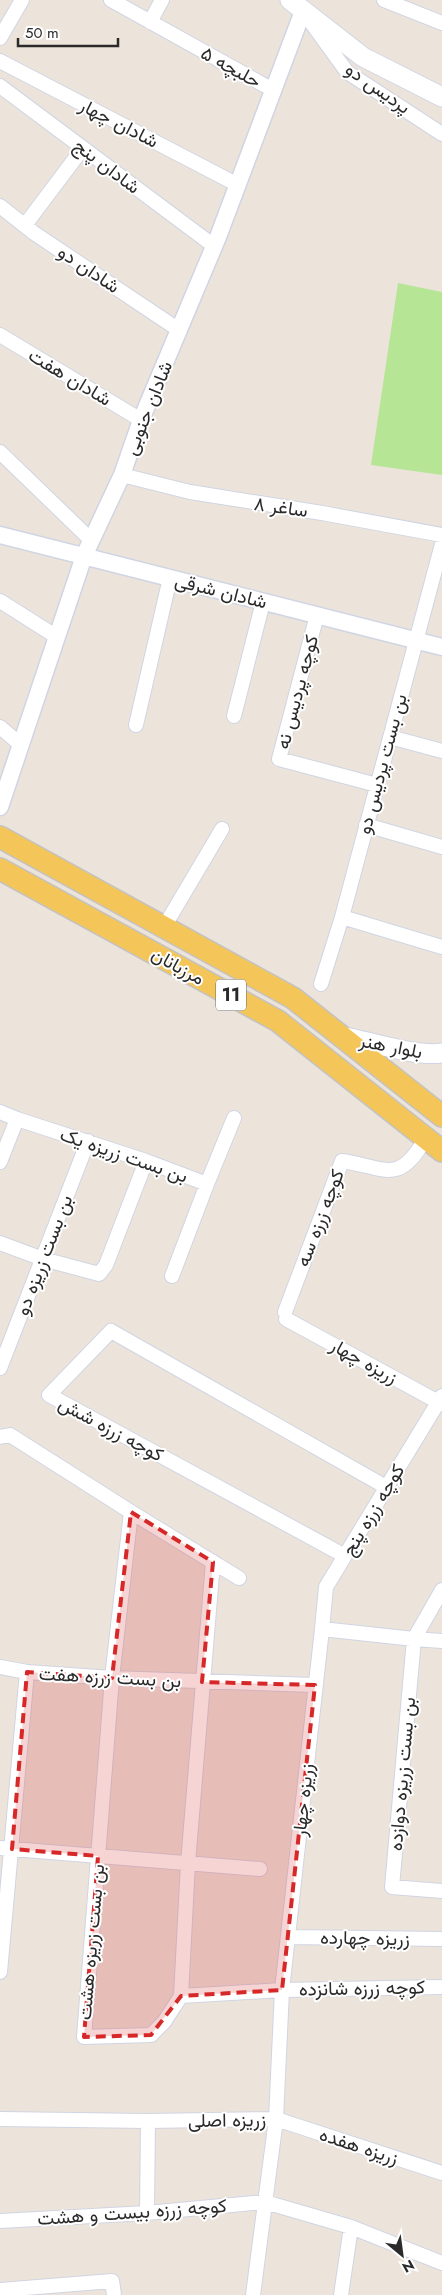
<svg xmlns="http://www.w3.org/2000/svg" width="442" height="2295" font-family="Jost,Vazirmatn,sans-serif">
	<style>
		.green { fill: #b6e595 }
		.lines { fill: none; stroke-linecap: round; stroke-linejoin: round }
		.minor-casing { stroke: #d0d5e3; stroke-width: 16 }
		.tertiary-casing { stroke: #d0d5e3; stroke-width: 19 }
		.secondary-casing { stroke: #d0d5e3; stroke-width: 21 }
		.primary-casing { stroke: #c3c3c3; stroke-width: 24 }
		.minor { stroke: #fff; stroke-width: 14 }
		.tertiary { stroke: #fff; stroke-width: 16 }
		.secondary { stroke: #fff; stroke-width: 19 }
		.primary { stroke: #f4c558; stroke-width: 21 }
		.marked { fill: #d62828; fill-opacity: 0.2; stroke: #d62828; stroke-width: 4; stroke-dasharray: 10 6; stroke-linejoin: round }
		.labels { text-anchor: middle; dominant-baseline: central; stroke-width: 4; stroke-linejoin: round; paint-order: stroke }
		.shield { fill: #fff; stroke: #6a6a6a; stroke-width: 1 }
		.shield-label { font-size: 18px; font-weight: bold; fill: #2a2a2a }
		.street-label { font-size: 19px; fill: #2a2a2a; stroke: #fff }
	</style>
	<rect width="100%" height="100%" fill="#ece4db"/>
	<path class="green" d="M398 283 442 292V475L371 465Z"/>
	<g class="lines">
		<defs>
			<path id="minor" d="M111 0 273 90
				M384 0 442 23
				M310 21 347 72 442 134
				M150 22 162 0
				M0 38 22 0
				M0 61 238 185
				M0 86 214 246
				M0 206 34 233 179 330
				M25 225 83 148
				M0 335 141 420
				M0 452 91 540
				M122 475 190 492 322 513 442 535
				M0 601 57 637
				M317 615 279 759 377 785
				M234 716 263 602
				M136 725 170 578
				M0 727 21 745
				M390 737 442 751
				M366 825 442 847
				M342 917 442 947
				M164 927 222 829
				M321 984 342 917 442 544
				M0 1112 17 1119
				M0 1162 17 1119 146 1161 207 1184 234 1118
				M0 1243 43 1259 99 1274 106 1265 146 1161
				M172 1276 207 1184
				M285 1312 342 1161C384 1167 399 1186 425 1139
				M286 1319 442 1404
				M0 1368 88 1141
				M0 1437 10 1435 131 1512
				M345 1556 49 1395 111 1331 386 1487
				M213 1562 188 1863 181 1996 164 2022 151 2035 84 2037 112 1678 131 1512 239 1578
				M442 1590 414 1639 322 1629 282 1990 276 2119 442 2173
				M322 1629 326 1587 442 1396
				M442 1641 414 1639 392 1887 442 1891
				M0 1667 27 1672
				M0 1848 260 1869
				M289 1937 442 1939
				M0 1972 27 1672 112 1678 315 1685
				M181 1996 282 1990 442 1987
				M0 2119 148 2121 276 2119 253 2295
				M147 2213 148 2121
				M0 2221 147 2213 265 2202 351 2227 442 2263
				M0 2290 112 2281 114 2295
				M341 2295 351 2227"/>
			<path id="tertiary" d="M0 535 442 647
				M0 807 84 556 122 475 141 420 218 237 303 11"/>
			<path id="secondary" d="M290 0 363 57 442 97
				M341 1036C368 1041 416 1057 442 1053"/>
			<path id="primary" d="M0 837 293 998 442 1116
				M0 869 278 1021 442 1151"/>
		</defs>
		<use href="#minor" class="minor-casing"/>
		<use href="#tertiary" class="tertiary-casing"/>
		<use href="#secondary" class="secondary-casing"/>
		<use href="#primary" class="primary-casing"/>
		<use href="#minor" class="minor"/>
		<use href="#tertiary" class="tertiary"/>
		<use href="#secondary" class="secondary"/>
		<use href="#primary" class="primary"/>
	</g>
	<path class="marked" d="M131 1512 213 1562 202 1682 315 1685 282 1990 181 1996 151 2035 84 2037 98 1856 12 1849 27 1672 112 1678Z"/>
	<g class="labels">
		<rect class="shield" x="216" y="979.5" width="30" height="31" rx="4"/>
		<g class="shield-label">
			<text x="231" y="995">11</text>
		</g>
		<g class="street-label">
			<text transform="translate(231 67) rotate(29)">حلبچه ۵</text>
			<text transform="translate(378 88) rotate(35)">پردیس دو</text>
			<text transform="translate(119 123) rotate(27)">شادان چهار</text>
			<text transform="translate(107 166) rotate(37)">شادان پنج</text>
			<text transform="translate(89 269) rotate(34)">شادان دو</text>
			<text transform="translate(70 377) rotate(31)">شادان هفت</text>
			<text transform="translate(148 408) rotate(-68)">شادان جنوبی</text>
			<text transform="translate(281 507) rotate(8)">ساغر ٨</text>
			<text transform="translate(221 591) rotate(14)">شادان شرقی</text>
			<text transform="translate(297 692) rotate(-75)">کوچه پردیس نه</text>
			<text transform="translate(382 764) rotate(-75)">بن بست پردیس دو</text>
			<text transform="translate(178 966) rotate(29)">مرزبانان</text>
			<text transform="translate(391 1046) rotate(11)">بلوار هنر</text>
			<text transform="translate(124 1155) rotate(19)">بن بست زریزه یک</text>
			<text transform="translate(320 1218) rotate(-69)">کوچه زرزه سه</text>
			<text transform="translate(44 1255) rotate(-69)">بن بست زریزه دو</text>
			<text transform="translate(364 1361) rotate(29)">زریزه چهار</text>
			<text transform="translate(111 1429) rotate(28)">کوچه زرزه شش</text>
			<text transform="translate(373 1510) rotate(-59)">کوچه زرزه پنج</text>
			<text transform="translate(110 1677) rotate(3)">بن بست زرزه هفت</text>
			<text transform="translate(402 1774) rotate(-85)">بن بست زریزه دوازده</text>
			<text transform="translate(303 1800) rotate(-84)">زریزه چهار</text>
			<text transform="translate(365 1938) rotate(1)">زریزه چهارده</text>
			<text transform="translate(91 1942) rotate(-85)">بن بست زریزه هشت</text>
			<text transform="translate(362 1988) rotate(-1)">کوچه زرزه شانزده</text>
			<text transform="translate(227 2120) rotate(-1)">زریزه اصلی</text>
			<text transform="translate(359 2146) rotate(18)">زریزه هفده</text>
			<text transform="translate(132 2212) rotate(-4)">کوچه زرزه بیست و هشت</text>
		</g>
	</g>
	<g transform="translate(402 2255) rotate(151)" stroke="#ffffff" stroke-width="4" paint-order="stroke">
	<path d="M0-4L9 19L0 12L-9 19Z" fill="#2a2a2a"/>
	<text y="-8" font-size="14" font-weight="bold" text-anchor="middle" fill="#2a2a2a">N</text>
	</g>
	<path d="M18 38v8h100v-8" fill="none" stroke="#2a2a2a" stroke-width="2.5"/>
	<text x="25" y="38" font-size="15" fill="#2a2a2a" stroke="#ffffff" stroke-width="4" paint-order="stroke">50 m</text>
</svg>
